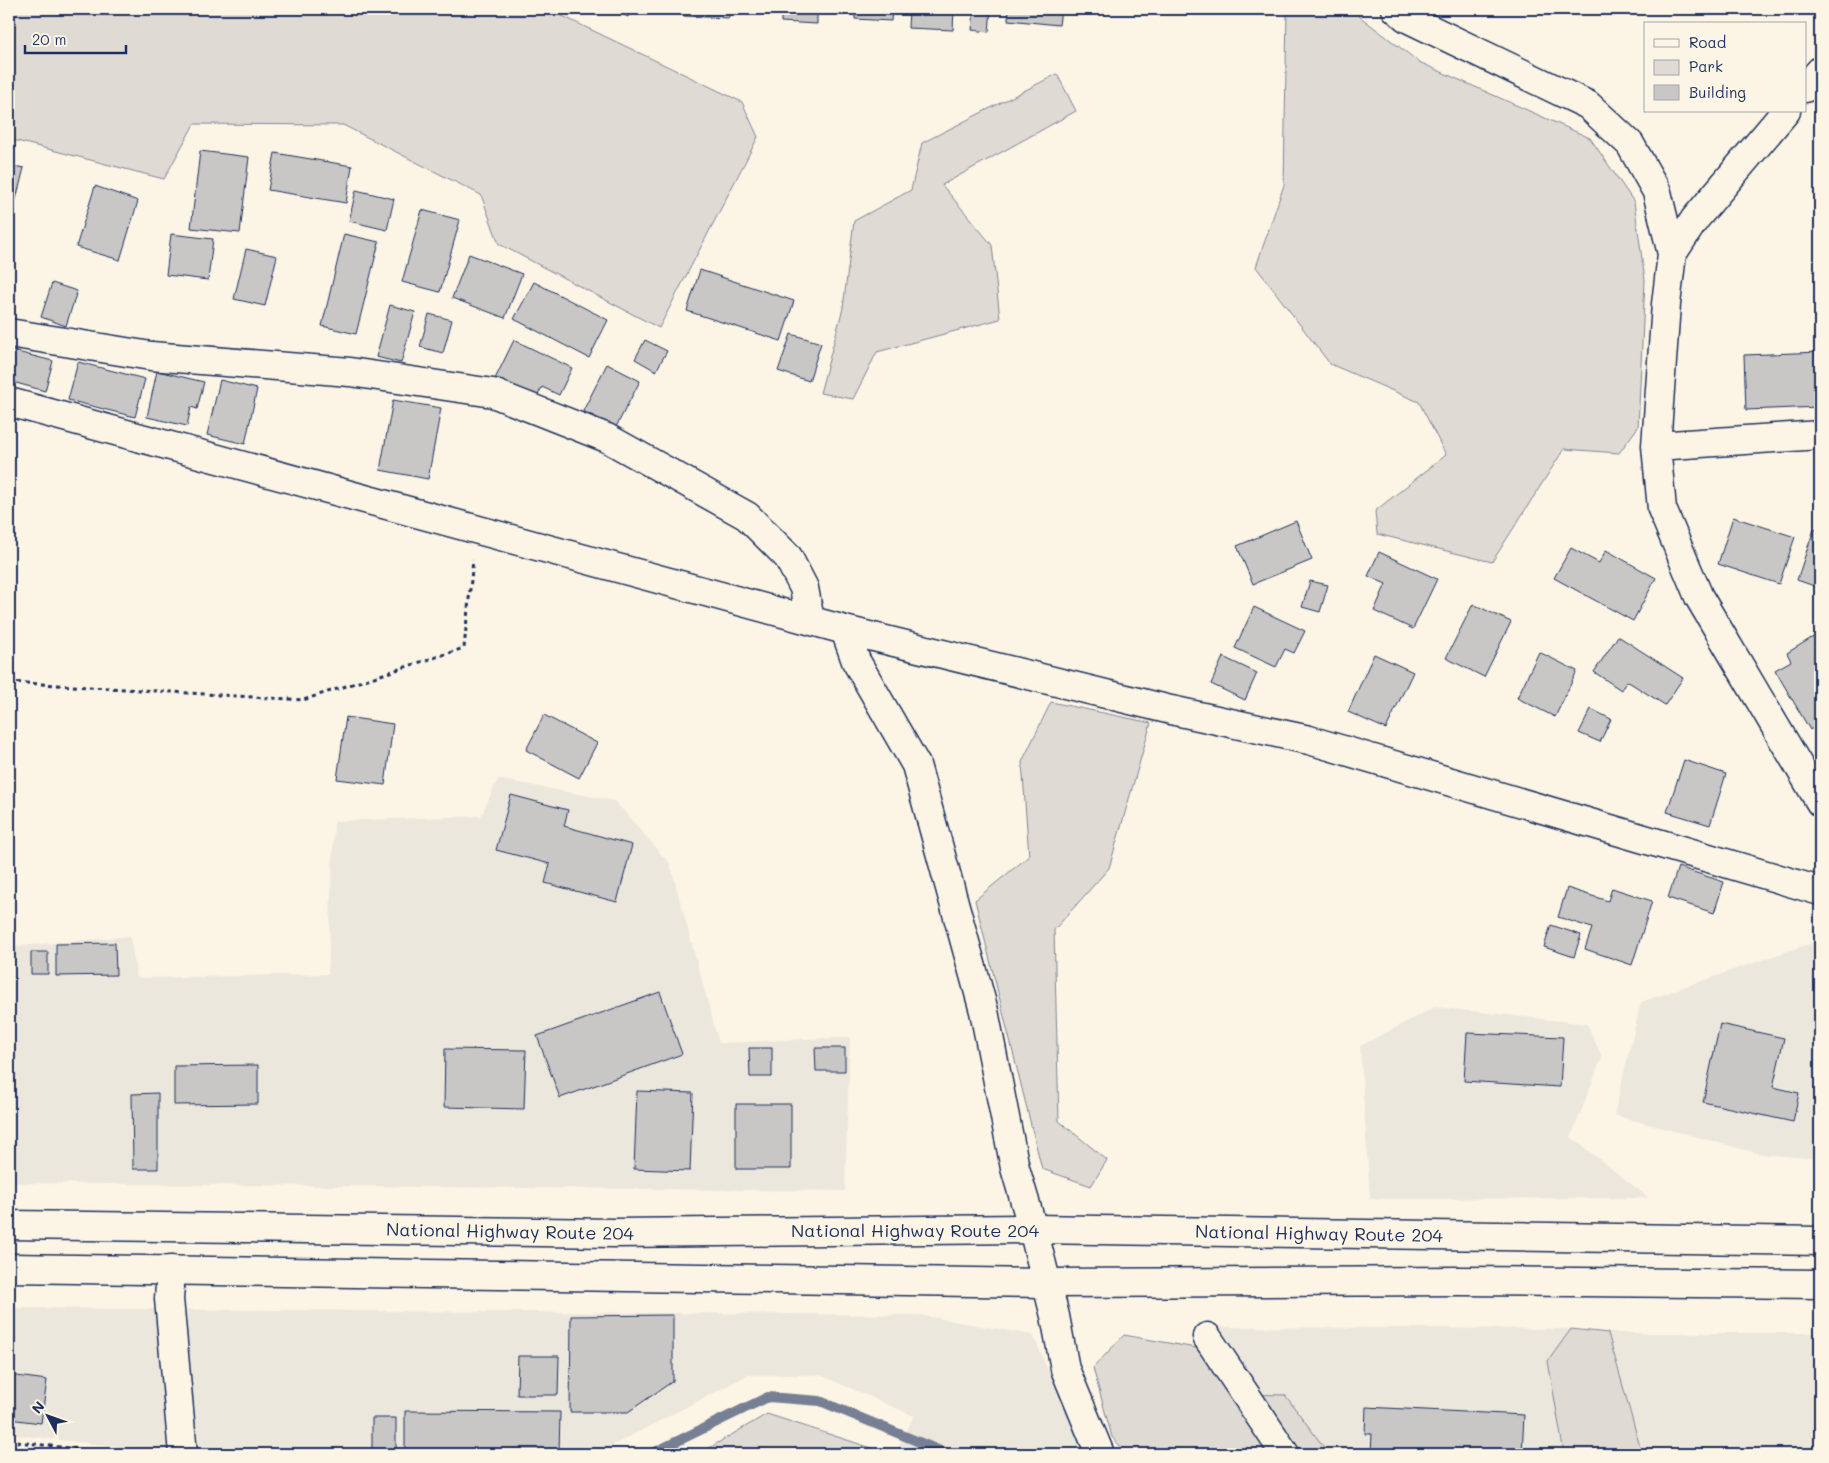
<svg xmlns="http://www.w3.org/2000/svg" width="1829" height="1463" font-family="Mali,sans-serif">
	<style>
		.built { fill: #ece7dc }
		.green { fill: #dfdbd4; stroke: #7d8599 }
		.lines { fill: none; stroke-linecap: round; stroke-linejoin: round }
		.stream { stroke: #767f94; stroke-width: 10 }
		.building { fill: #c8c7c6; stroke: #1b2f5e }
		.minor-casing { stroke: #1b2f5e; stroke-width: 31 }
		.trunk-casing { stroke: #1b2f5e; stroke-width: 31 }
		.path { stroke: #1b2f5e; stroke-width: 3; stroke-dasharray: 4 4; stroke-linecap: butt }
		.minor { stroke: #fcf5e5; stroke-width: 28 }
		.trunk { stroke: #fcf5e5; stroke-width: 28 }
		.labels { text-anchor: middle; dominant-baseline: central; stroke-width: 4; stroke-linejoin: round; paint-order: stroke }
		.street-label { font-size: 18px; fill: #1b2f5e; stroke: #fcf5e5 }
	</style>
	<rect width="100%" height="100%" fill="#fcf5e5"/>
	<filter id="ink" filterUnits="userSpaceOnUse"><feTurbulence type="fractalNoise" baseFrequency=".02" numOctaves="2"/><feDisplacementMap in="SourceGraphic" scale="10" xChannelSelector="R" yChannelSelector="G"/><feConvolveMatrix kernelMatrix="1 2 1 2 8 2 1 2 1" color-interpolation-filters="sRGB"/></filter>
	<g filter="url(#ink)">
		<path class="built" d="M498 779 615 801 670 864 719 1043 850 1037 845 1191 9 1183V947L130 936 137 978 328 974 334 821 481 816Z
			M1820 940V1159L1761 1154 1614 1115 1641 1002Z
			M1435 1007 1587 1024 1602 1057 1571 1137 1649 1198 1370 1199 1360 1046Z
			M9 1308 920 1315 1033 1335 1084 1454H895L914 1416 820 1375H748L596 1454H180L9 1434Z
			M1220 1327 1571 1329 1548 1361 1564 1454H1329L1285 1395 1257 1394Z
			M1608 1333H1820V1454H1642Z"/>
		<path class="green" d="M9 9H537L554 12 742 102 758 137 659 328 499 244 481 195 343 125 194 124 164 179 9 139Z
			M1287 9H1350L1419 62 1590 138 1634 202 1645 280 1638 427 1619 453 1564 449 1492 562 1377 534 1375 511 1446 455 1419 402 1330 364 1256 267 1284 185Z
			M1057 74 1076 111 942 185 992 245 1000 319 877 352 853 399 820 393 843 308 854 221 911 190 922 143Z
			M1051 702 1151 723 1109 868 1054 930 1059 1121 1107 1160 1091 1186 1042 1169 975 900 1029 856 1022 762Z
			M1571 1329 1608 1333 1642 1454H1564L1548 1361Z
			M1124 1335 1196 1348 1235 1394 1285 1395 1329 1454H1127L1112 1437 1093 1368Z
			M767 1414 890 1454H699Z"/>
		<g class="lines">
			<path class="stream" d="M651 1454 768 1397 820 1401 948 1454"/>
		</g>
		<path class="building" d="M612 9H632L628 17Z
			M683 9H729V18L683 16Z
			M771 9H817V24L781 22V10Z
			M855 9H892L891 21 855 19Z
			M909 9H954L953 30 908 28Z
			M974 9H991L989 32 972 30Z
			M1009 9H1061L1059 25 1008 20Z
			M200 151 249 157 240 233 191 228Z
			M275 153 352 166 346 203 268 190Z
			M9 165 24 168 9 227Z
			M95 186 138 201 120 260 76 247Z
			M356 190 394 199 387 230 349 221Z
			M422 210 460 220 440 292 402 282Z
			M171 234 213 239 208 280 166 275Z
			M344 234 379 242 356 334 322 326Z
			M246 249 277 256 265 306 234 299Z
			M469 254 522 274 505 318 452 298Z
			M700 270 794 301 781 341 687 311Z
			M534 282 608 320 589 358 514 319Z
			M52 283 77 291 66 326 41 317Z
			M390 305 415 312 401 363 376 357Z
			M429 314 452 320 443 353 420 347Z
			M791 334 821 343 809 381 778 371Z
			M514 340 572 368 559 395 542 387 536 399 495 379Z
			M645 340 667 351 656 371 635 359Z
			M9 350 53 361 45 391 9 381Z
			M1820 352V407L1746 410 1744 355Z
			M78 362 145 379 135 417 68 400Z
			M607 364 640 381 616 427 583 411Z
			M157 371 204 382 197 409 191 407 187 426 147 417Z
			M220 380 257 389 245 444 207 435Z
			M393 400 441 408 428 479 380 470Z
			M1733 517 1795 537 1779 584 1718 564Z
			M1296 521 1312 560 1253 584 1237 546Z
			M1814 529 1820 531V588L1797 580Z
			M1571 548 1599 563 1606 550 1656 578 1633 621 1554 578Z
			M1379 552 1437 579 1413 629 1374 611 1386 584 1368 576Z
			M1310 581 1328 585 1320 612 1302 607Z
			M1473 604 1511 622 1484 677 1446 658Z
			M1254 607 1305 631 1294 653 1285 649 1276 667 1235 648Z
			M1618 636 1683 678 1665 705 1627 681 1621 690 1594 672Z
			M1813 637 1820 649V723L1810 730 1775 670 1791 661 1787 653Z
			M1539 652 1577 671 1555 717 1517 698Z
			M1374 654 1413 672 1386 729 1348 712Z
			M1223 657 1257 673 1245 700 1211 684Z
			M1591 709 1611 719 1600 742 1579 733Z
			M544 715 597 743 579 778 526 750Z
			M346 717 393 724 385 785 337 779Z
			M1684 760 1726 774 1710 825 1667 812Z
			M511 795 568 810 564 826 632 845 617 902 545 883 550 864 496 850Z
			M1678 867 1724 882 1714 913 1668 898Z
			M1567 888 1608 901 1612 888 1652 901 1632 965 1585 949 1592 928 1558 917Z
			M1551 925 1581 935 1574 957 1544 947Z
			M115 943 116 975 56 976V944Z
			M31 952H48V974H31Z
			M660 992 682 1054 560 1098 537 1036Z
			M1720 1024 1784 1038 1773 1087 1799 1093 1793 1122 1703 1102Z
			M1467 1033 1563 1037 1560 1087 1464 1081Z
			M749 1048H772V1077H750Z
			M815 1048H845V1071H816Z
			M445 1049 526 1050 524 1109 444 1107Z
			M258 1065V1104L174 1105V1066Z
			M637 1091 693 1093 690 1171 634 1169Z
			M158 1093V1169H133L132 1094Z
			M736 1104H791V1169H736Z
			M673 1315V1381L628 1412H570L571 1316Z
			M518 1356H559L558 1395H517Z
			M9 1375 47 1380 41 1423 9 1419Z
			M1366 1407 1524 1415 1522 1454H1371L1372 1434H1365Z
			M405 1411 560 1412 559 1454H405Z
			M372 1418H396V1454H372Z"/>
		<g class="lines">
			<defs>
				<path id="minor" d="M1396 9 1407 18 1588 105 1630 144 1657 192 1672 254
					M1805 88 1820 71
					M1786 111 1695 219 1672 254 1666 304 1656 446 1662 509 1699 597 1820 802
					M9 333 151 356 350 372 493 393 607 438 747 516 788 557 804 588 810 620
					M9 402 845 630 1171 710 1309 740 1820 891
					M1656 446 1820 435
					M845 630 856 661 916 765 984 1011 1015 1168 1033 1229 1055 1316 1065 1369 1100 1454
					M171 1270 169 1299 183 1454
					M1207 1337 1285 1454"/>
				<path id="trunk" d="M9 1225 614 1233 1033 1229 1820 1241
					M9 1268 1047 1283 1459 1281 1820 1284"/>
			</defs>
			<use href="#minor" class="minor-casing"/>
			<use href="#trunk" class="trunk-casing"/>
			<path class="path" d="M9 682 303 700 464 648 473 560
				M9 1441 119 1454"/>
			<use href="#minor" class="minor"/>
			<use href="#trunk" class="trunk"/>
		</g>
	</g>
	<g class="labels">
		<g class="street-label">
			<text x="915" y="1230">National Highway Route 204</text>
			<text transform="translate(510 1231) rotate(1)">National Highway Route 204</text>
			<text transform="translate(1319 1233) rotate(1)">National Highway Route 204</text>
		</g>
	</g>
	<rect width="1829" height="1463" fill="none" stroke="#fcf5e5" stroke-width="30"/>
	<rect x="15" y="15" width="1799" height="1433" fill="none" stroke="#1b2f5e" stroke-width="2" filter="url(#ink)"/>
	<rect x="1644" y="22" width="162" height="90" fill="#fcf5e5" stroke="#a2a6af"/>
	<rect x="1654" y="39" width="25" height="8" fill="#fcf5e5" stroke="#a2a6af"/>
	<text x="1689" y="48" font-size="15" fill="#1b2f5e">Road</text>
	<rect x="1654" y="60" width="25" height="15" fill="#dfdbd4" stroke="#a2a6af"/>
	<text x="1689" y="72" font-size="15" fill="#1b2f5e">Park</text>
	<rect x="1654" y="85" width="25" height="15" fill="#c8c7c6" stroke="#a2a6af"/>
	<text x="1689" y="98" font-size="15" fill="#1b2f5e">Building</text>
	<g transform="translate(48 1416) rotate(311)" stroke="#fcf5e5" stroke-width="4" paint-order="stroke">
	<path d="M0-4L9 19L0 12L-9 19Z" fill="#1b2f5e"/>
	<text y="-8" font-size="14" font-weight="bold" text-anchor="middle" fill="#1b2f5e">N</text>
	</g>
	<path d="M25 45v8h101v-8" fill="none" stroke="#1b2f5e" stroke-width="2.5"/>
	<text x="32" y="45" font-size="15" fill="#1b2f5e" stroke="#fcf5e5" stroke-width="4" paint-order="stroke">20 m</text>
</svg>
